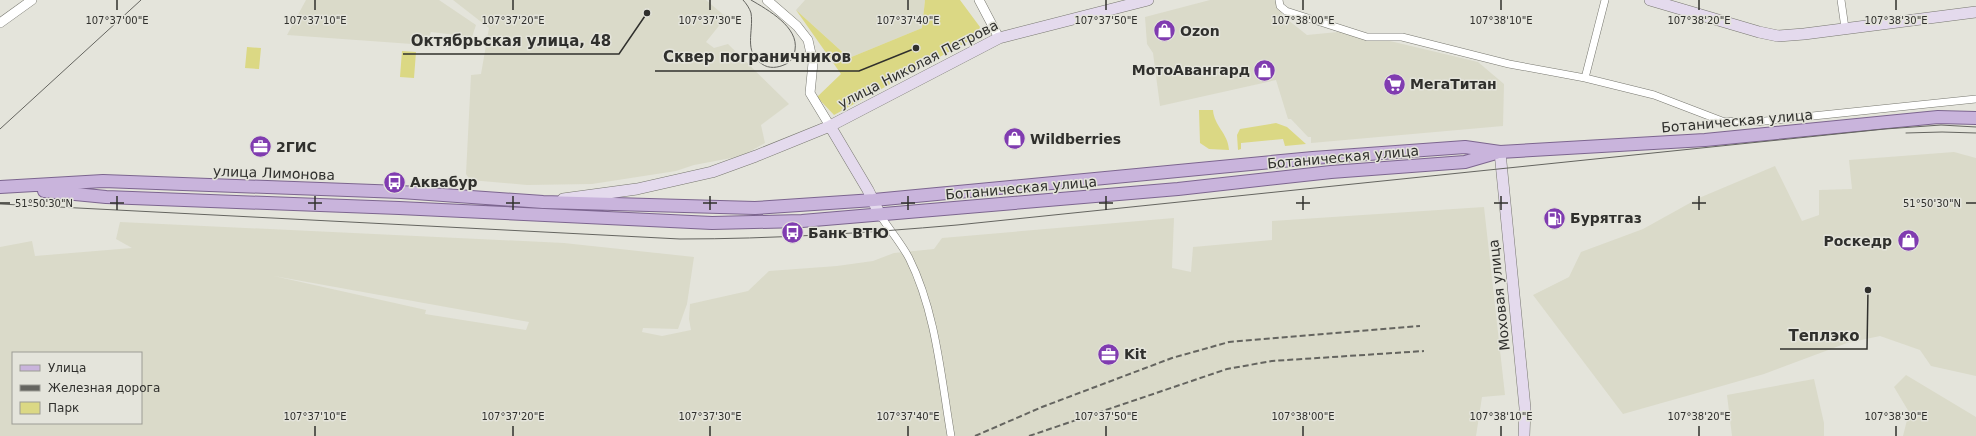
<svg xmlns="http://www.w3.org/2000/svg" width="1976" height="436" font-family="'DejaVu Sans',sans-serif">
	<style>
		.built { fill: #dadac9; fill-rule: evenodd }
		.green { fill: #dbd884 }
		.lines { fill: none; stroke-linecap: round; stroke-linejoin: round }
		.minor-casing { stroke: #77776f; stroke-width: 8 }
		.tertiary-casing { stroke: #77776f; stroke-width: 10 }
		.secondary-casing { stroke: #77776f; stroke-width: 12 }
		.primary-casing { stroke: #7c658f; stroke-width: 14 }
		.minor { stroke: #fff; stroke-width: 7 }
		.tertiary { stroke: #fff; stroke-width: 9 }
		.secondary { stroke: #e4daed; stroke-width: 11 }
		.primary { stroke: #c9b4dc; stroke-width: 12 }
		.tram { stroke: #656560; stroke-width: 1 }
		.rail { stroke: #656560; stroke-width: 2; stroke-dasharray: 6 3; stroke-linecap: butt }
		.ticks { fill: none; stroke: #30302d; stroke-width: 1.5 }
		.labels { text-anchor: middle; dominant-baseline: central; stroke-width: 3; stroke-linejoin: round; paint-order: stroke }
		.poi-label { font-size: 14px; font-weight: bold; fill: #30302d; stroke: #e4e4db; text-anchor: start }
		.street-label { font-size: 14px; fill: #30302d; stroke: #e4e4db }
		.ticks-label { font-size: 10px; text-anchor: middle; fill: #30302d; stroke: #e4e4db; stroke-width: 3; stroke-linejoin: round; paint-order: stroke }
		.leader { fill: none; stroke: #30302d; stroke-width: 1.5 }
		.callout-dot { fill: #30302d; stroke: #e4e4db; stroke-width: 1.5 }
		.callout-label { font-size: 15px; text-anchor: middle; font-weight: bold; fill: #30302d; stroke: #e4e4db; stroke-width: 3; stroke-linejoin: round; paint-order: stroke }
	</style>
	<rect width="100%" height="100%" fill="#e4e4db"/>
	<path class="built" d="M306 0H439L476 25 472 37 431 32 426 45 287 35Z
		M453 0H706L726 17 706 42 714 48 728 44 789 104 761 125 765 143 742 156 694 165 676 171 592 184 527 185 470 180 466 174 471 75 481 74 489 28Z
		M805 0H925L922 28 849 58 796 10Z
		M1210 0H1277L1283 16 1307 35 1348 31 1478 62 1504 84 1503 126 1311 143V137H1308L1291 119H1288L1276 80 1160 106 1153 53 1147 44 1145 17Z
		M1954 152 1976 158V376L1931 366 1920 350 1880 336 1847 343 1764 374 1623 414 1533 295 1569 277 1581 252 1643 229 1699 198 1775 166 1802 221 1819 215V190L1852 189 1849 160Z
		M1484 207 1505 395 1482 397 1476 436H0V247L32 241 35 256 132 248 116 239 120 222 564 243 694 257 687 304 678 329 643 328 642 332 662 336 691 330 689 319 690 304 748 291 769 271 837 266 873 261 894 253 934 249 942 238 1174 218 1172 268 1191 272 1193 247 1272 240V221ZM274 276 529 322 526 330 425 314 426 310ZM13 353H141V423H13Z
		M1906 375 1976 417V436H1903L1909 412 1894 387Z
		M1814 379 1824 423V436H1732L1727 395Z"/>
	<path class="green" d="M925 0H960L980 27 976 37 834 115 817 97 841 74 796 10 849 58 922 28Z
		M247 47 261 48 259 69 245 68Z
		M402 51 416 52 414 78 400 77Z
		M1199 110H1213C1214 126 1228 133 1229 150L1209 149 1200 143Z
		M1276 123 1287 127 1306 144 1285 146 1283 139 1241 143V149L1238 150 1237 135 1240 129Z"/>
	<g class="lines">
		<defs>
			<path id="minor" d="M1279 0 1280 6 1286 11 1367 37H1402L1509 64 1585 78 1654 95 1722 121 1755 122 1976 99
				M1841 0 1845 28
				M1585 78 1605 0
				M880 215C889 229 901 243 909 258 936 312 941 377 951 436"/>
			<path id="tertiary" d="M767 0 797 26 808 40 813 63 810 93 830 126
				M979 0 999 38
				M0 23 32 0"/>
			<path id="secondary" d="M1650 0 1759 32 1778 36 1804 34 1976 12
				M830 126 868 190 880 215
				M1500 152 1525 408 1524 436
				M563 199 637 189 712 172 756 156 830 126 999 38 1148 0"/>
			<path id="primary" d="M0 187 103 181 401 192 543 202 755 208 874 200 1313 158 1465 147 1500 152 1705 140 1938 117 1976 118
				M44 191 106 197 399 208 712 223 802 221 1178 189 1331 172 1465 162 1496 153"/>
		</defs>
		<use href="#minor" class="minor-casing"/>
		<use href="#tertiary" class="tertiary-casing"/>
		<use href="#secondary" class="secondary-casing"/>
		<use href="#primary" class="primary-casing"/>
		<use href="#minor" class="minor"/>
		<use href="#tertiary" class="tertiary"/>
		<use href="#secondary" class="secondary"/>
		<use href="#primary" class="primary"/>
		<path class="tram" d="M743 0C746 3 750 9 751 13 754 31 743 52 762 64 769 69 778 68 786 64 792 61 794 56 795 50 799 27 768 10 751 0
			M0 129 141 0
			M1906 133 1942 132 1976 133
			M0 204 680 239C773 239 865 233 957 225L1885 129 1941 125 1976 127"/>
		<path class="rail" d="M975 436 1042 407 1172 358 1229 342 1420 326
			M1029 436 1227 369 1272 361 1424 351"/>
	</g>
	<path class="ticks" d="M117 0V10M315 0V10M513 0V10M710 0V10M908 0V10M1106 0V10M1303 0V10M1501 0V10M1699 0V10M1896 0V10M117 196V210M315 196V210M513 196V210M710 196V210M908 196V210M1106 196V210M1303 196V210M1501 196V210M1699 196V210M0 203H10M110 203H124M308 203H322M506 203H520M703 203H717M901 203H915M1099 203H1113M1296 203H1310M1494 203H1508M1692 203H1706M1966 203H1976M315 426V436M513 426V436M710 426V436M908 426V436M1106 426V436M1303 426V436M1501 426V436M1699 426V436M1896 426V436"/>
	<defs>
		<symbol id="shop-disc" viewBox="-11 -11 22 22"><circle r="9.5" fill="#803cb0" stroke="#e4e4db"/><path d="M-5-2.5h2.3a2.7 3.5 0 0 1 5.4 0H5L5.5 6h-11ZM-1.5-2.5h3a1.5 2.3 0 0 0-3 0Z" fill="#fff"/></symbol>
		<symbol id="supermarket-disc" viewBox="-11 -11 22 22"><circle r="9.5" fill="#803cb0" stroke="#e4e4db"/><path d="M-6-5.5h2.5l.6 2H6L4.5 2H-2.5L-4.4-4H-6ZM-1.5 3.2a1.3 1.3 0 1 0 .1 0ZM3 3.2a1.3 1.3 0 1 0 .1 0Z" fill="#fff"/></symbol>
		<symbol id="office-disc" viewBox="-11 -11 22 22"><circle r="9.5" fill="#803cb0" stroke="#e4e4db"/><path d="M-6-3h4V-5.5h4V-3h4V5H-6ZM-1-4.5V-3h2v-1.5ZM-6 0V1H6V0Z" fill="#fff"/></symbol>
		<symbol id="bus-disc" viewBox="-11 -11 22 22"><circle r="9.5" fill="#803cb0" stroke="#e4e4db"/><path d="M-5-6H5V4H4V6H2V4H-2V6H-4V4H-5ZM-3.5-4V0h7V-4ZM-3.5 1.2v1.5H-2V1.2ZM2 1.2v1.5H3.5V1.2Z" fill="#fff"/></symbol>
		<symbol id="fuel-disc" viewBox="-11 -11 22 22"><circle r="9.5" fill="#803cb0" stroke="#e4e4db"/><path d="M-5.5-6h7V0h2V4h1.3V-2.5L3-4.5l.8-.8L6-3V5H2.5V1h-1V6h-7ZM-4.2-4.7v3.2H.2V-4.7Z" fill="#fff"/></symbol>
	</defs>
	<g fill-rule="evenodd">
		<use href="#shop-disc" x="1152" y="18" width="25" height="25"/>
		<use href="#shop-disc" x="1252" y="58" width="25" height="25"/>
		<use href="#supermarket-disc" x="1382" y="72" width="25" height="25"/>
		<use href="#shop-disc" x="1002" y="126" width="25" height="25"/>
		<use href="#office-disc" x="248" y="134" width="25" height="25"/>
		<use href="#bus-disc" x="382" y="170" width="25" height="25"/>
		<use href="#fuel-disc" x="1542" y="206" width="25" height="25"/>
		<use href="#bus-disc" x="780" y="220" width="25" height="25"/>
		<use href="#shop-disc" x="1896" y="228" width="25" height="25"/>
		<use href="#office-disc" x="1096" y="342" width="25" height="25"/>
	</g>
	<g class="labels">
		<g class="poi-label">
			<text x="1180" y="31">Ozon</text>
			<text x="1250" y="70" text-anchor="end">МотоАвангард</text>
			<text x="1410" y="84">МегаТитан</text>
			<text x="1030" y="139">Wildberries</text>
			<text x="276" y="147">2ГИС</text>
			<text x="410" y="182">Аквабур</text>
			<text x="1570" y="218">Бурятгаз</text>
			<text x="808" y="233">Банк ВТЮ</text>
			<text x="1892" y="241" text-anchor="end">Роскедр</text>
			<text x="1124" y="354">Kit</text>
		</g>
		<g class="street-label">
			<text transform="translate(918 64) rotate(-27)">улица Николая Петрова</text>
			<text transform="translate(1737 121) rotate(-5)">Ботаническая улица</text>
			<text transform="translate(1343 157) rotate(-5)">Ботаническая улица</text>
			<text transform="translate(274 173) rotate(2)">улица Лимонова</text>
			<text transform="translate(1021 188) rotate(-5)">Ботаническая улица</text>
			<text transform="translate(1499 295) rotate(-96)">Моховая улица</text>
		</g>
	</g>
	<g class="ticks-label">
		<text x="117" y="24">107°37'00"E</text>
		<text x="315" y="24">107°37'10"E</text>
		<text x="513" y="24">107°37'20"E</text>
		<text x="710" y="24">107°37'30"E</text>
		<text x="908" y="24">107°37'40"E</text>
		<text x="1106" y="24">107°37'50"E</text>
		<text x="1303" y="24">107°38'00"E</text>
		<text x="1501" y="24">107°38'10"E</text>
		<text x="1699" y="24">107°38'20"E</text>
		<text x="1896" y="24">107°38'30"E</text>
		<text x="44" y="207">51°50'30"N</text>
		<text x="1932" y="207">51°50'30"N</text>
		<text x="315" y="420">107°37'10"E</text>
		<text x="513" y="420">107°37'20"E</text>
		<text x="710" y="420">107°37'30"E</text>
		<text x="908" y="420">107°37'40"E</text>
		<text x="1106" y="420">107°37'50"E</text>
		<text x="1303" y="420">107°38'00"E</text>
		<text x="1501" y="420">107°38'10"E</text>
		<text x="1699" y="420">107°38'20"E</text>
		<text x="1896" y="420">107°38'30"E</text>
	</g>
	<path class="leader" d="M647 13L619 54H403M916 48L859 71H655M1868 290L1867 349H1780"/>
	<g class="callout-dot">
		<circle cx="647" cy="13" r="4"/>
		<circle cx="916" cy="48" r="4"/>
		<circle cx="1868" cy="290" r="4"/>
	</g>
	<g class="callout-label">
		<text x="511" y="46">Октябрьская улица, 48</text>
		<text x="757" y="62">Сквер пограничников</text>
		<text x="1824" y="341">Теплэко</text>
	</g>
	<rect x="12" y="352" width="130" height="72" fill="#e4e4db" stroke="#9c9c95"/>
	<rect x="20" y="365" width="20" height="6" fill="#c9b4dc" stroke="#9c9c95"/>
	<text x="48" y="372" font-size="12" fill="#30302d">Улица</text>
	<rect x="20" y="385" width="20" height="6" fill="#656560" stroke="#9c9c95"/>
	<text x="48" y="392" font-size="12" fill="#30302d">Железная дорога</text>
	<rect x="20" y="402" width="20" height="12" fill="#dbd884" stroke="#9c9c95"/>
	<text x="48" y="412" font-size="12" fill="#30302d">Парк</text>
</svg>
